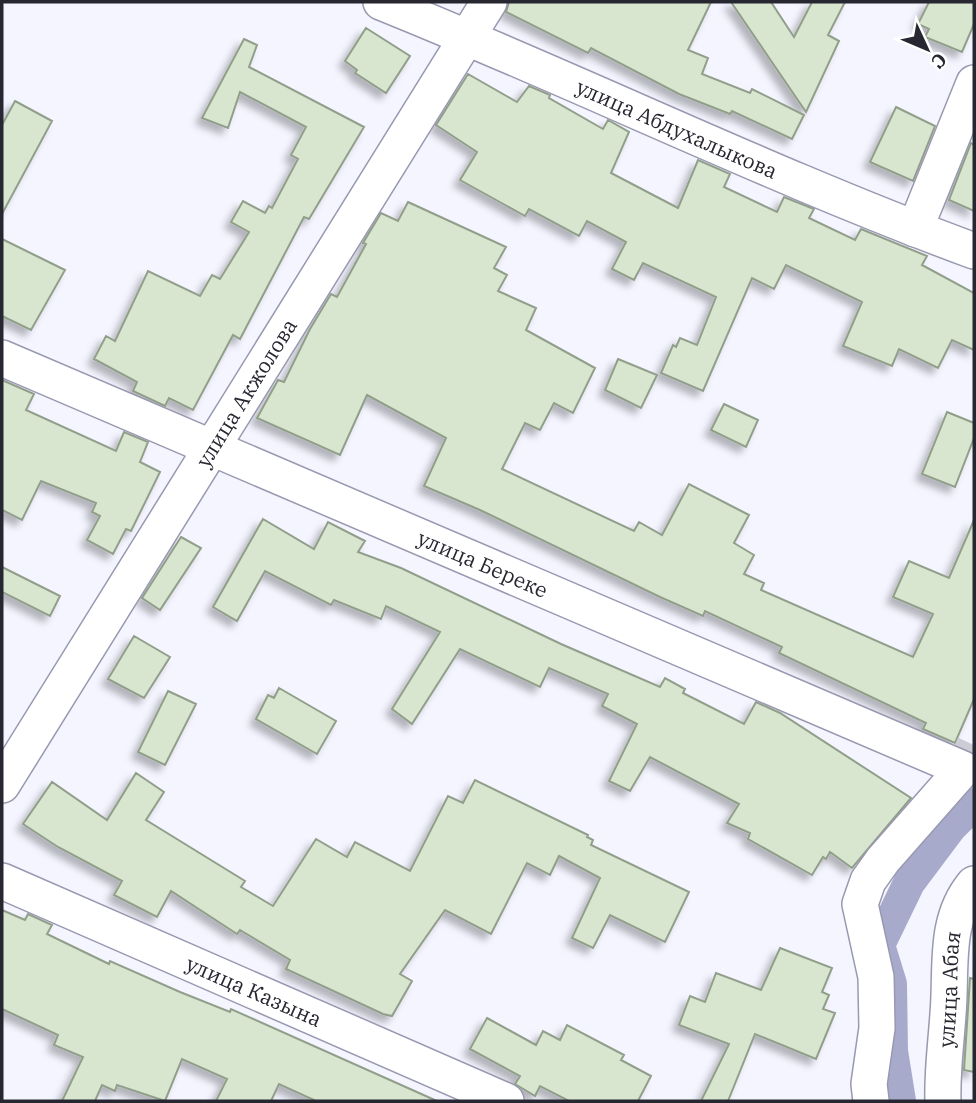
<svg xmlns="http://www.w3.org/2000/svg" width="976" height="1103" font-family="'IBM Plex Serif',serif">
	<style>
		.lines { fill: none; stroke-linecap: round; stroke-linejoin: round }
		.canal { stroke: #a8aacb; stroke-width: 32 }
		.building { fill: #d8e6d0; stroke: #919e8a; stroke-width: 2; filter: url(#shadow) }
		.minor-tunnel { stroke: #cbccd6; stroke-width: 35; stroke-dasharray: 35 18; stroke-linecap: butt }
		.minor-casing { stroke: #9899b0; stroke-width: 38 }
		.minor { stroke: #fff; stroke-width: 35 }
		.labels { text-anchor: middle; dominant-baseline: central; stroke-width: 5; stroke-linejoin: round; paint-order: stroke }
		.street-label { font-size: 21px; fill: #262730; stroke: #fff }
	</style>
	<defs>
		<filter id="shadow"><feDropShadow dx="-6" dy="6" stdDeviation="3.5" flood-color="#0004"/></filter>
	</defs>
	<rect width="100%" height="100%" fill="#f4f5ff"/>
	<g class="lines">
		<path class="canal" d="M900 1101 892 1051 891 984 879 945 909 883 951 827 974 804"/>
	</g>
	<path class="building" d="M509 2H711L688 50 708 58 702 74 750 93 752 89 804 115 792 139 732 111 730 114 679 94 591 48 588 53 506 12Z
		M731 2H771L794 37 812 2H845L828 35 839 41 806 112Z
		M929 2H974V24L962 52 925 37 929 29 918 24Z
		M366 28 410 56 386 93 355 73 357 70 345 61Z
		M244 39 257 45 249 67 364 127 309 219 304 217 240 339 233 335 193 410 169 398 165 406 133 391 137 382 94 359 106 336 115 341 148 271 200 296 212 275 220 279 249 232 231 222 243 201 265 213 269 206 272 208 298 159 291 155 306 127 240 92 228 128 202 118Z
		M468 74 517 102 529 86 550 95 549 98 603 129 608 120 629 132 611 173 678 208 698 160 730 174 724 187 777 212 784 197 814 209 809 218 855 240 861 229 927 256 922 265 974 293V350L952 340 938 368 899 349 892 366 843 346 862 302 786 265 774 289 752 278 703 391 661 373 673 345 676 347 680 338 697 345 716 297 643 263 634 280 612 269 626 242 587 221 579 236 529 209 525 216 460 180 477 152 436 125Z
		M15 101 52 121 2 214V125Z
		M896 107 935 126 913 181 870 162Z
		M971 143 974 145V211L949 200Z
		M408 202 506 247 494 268 507 275 498 291 536 308 526 330 595 368 573 413 554 403 540 430 525 423 502 469 634 531 639 522 662 535 689 484 749 515 734 543 754 555 744 574 764 583 761 590 913 657 933 614 893 597 909 561 949 578 974 520V699L955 743 923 729 926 723 779 653 782 647 705 611 703 616 660 597 480 510 424 486 446 438 367 395 340 455 257 418 278 380 284 382 310 329 331 294 337 297 366 244 363 243 381 213 398 221Z
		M2 239 65 270 31 330 2 316Z
		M618 359 657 375 641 408 605 390Z
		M2 380 34 394 26 410 116 451 124 432 148 442 140 462 160 472 131 531 126 529 113 554 87 540 100 516 92 512 96 503 41 481 22 520 2 510Z
		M724 404 758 420 746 447 711 430Z
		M947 412 974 423V438L955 487 922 474Z
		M263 519 314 549 328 522 365 541 358 552 401 568 561 644 660 687 665 678 685 689 683 693 744 724 756 702 780 713 911 798 852 868 830 852 826 859 823 857 812 875 748 839 750 833 727 823 739 804 650 757 630 791 609 781 637 724 602 706 608 694 549 668 540 687 460 649 412 724 392 709 440 632 386 606 381 619 334 600 331 605 265 571 237 621 213 607Z
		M181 537 201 548 160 610 142 598Z
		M2 567 60 596 50 616 2 592Z
		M134 636 170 657 144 698 108 679Z
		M279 688 336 721 317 754 256 719 268 695 274 698Z
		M168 691 196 704 165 765 138 752Z
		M136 773 164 792 146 820 245 881 241 887 273 906 316 839 347 857 355 842 410 871 448 796 463 803 475 780 588 835 587 837 593 840 591 845 689 892 665 942 610 915 593 948 572 938 600 878 559 856 550 875 527 863 491 934 445 910 400 974 412 981 392 1016 383 1014 286 969 290 960 240 930 237 934 171 891 157 917 114 895 122 881 58 847 23 824 52 782 107 820Z
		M2 910 25 920 28 914 52 925 47 934 109 964 110 961 180 992 230 1012 231 1009 437 1101H316L279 1084 271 1101H216L227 1079 182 1059 165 1101 117 1085 115 1091 102 1085 95 1101H62L83 1057 54 1045 58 1035 2 1009Z
		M780 948 832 968 822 992 829 995 823 1009 835 1013 816 1059 755 1034 728 1101H701L729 1044 679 1025 690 996 705 1002 716 973 761 990Z
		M970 978 974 979V1072L964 1070Z
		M487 1018 536 1045 543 1031 560 1040 567 1025 624 1055 621 1060 651 1076 638 1101H569L540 1086 535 1096 515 1084 520 1076 470 1049Z"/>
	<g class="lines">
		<path class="minor-tunnel" d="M963 769 974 745"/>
		<defs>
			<g id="minor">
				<path id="s1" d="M381 2C580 82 773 177 974 251"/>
				<path d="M915 229 974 83"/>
				<path id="s2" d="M2 358 963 769 883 860 868 881 860 904 876 977 877 1028 869 1084 871 1101"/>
				<path id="s3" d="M2 785 489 2"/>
				<path id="s4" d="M2 881 506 1101"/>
				<path id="s5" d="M943 1101C942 1072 946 1044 948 1014 952 969 943 921 974 884"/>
			</g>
		</defs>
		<use href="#minor" class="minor-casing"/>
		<use href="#minor" class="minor"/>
	</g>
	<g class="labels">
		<g class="street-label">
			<text stroke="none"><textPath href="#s1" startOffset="322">улица Абдухалыкова</textPath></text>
			<text stroke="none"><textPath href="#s3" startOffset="462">улица Акжолова</textPath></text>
			<text stroke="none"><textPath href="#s2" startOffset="523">улица Береке</textPath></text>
			<text stroke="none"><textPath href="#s5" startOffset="112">улица Абая</textPath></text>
			<text stroke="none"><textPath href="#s4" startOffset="275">улица Казына</textPath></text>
		</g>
	</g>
	<rect width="976" height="1103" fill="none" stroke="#262730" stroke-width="7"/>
	<g transform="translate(927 49) rotate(134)" stroke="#ffffff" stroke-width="5" paint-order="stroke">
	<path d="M0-5L12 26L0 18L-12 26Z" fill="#262730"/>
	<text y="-10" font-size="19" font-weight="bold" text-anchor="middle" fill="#262730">С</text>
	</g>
</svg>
